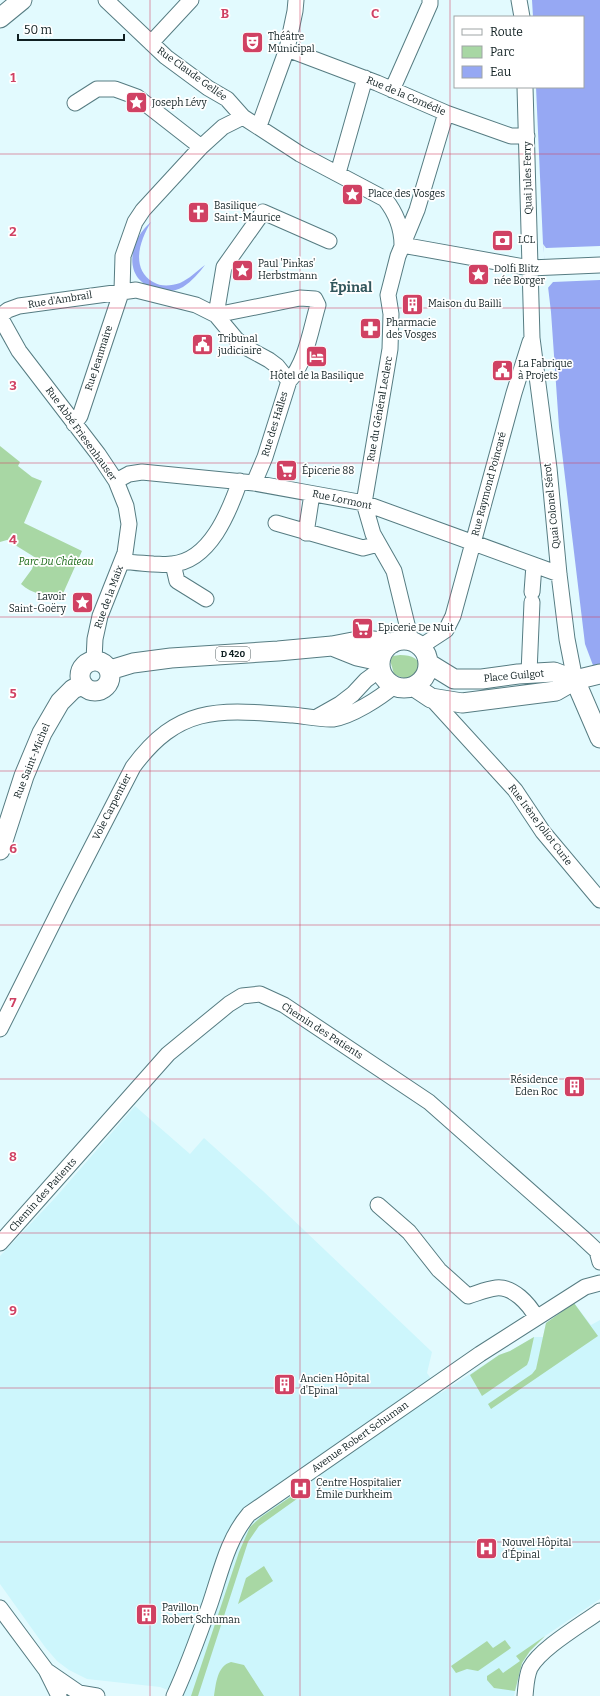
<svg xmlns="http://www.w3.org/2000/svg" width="600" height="1696" font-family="Bitter,serif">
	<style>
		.built { fill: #cdf6fc }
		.green { fill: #a8d7a4 }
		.water { fill: #96a8f3 }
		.pier { fill: #e2fafe }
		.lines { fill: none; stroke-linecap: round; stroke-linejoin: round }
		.minor-casing { stroke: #567c82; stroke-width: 17 }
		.major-casing { stroke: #567c82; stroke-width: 21 }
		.minor { stroke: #fff; stroke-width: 15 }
		.major { stroke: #fff; stroke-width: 19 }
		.grid { fill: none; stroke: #d04163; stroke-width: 1; stroke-opacity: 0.55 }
		.labels { text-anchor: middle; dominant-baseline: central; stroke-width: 3.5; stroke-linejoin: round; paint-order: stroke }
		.shield { fill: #fff; stroke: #576264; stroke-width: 1 }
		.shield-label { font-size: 9px; font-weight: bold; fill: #0f1f21 }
		.poi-label { font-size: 10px; fill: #0f1f21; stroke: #fff; text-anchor: start }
		.street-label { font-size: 10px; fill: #0f1f21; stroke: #fff }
		.park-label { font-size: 10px; font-style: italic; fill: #146611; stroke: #fff }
		.district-label { font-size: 14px; font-weight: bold; fill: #31565c; stroke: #fff }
		.grid-label { font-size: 13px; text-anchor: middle; font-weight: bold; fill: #d04163; stroke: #fff; stroke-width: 3.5; stroke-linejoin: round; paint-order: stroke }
	</style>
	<rect width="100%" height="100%" fill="#e2fafe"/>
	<path class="built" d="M135 1106 190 1154 204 1138 263 1191 432 1352 427 1373 441 1393 499 1355 510 1351 534 1337H543L546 1323 574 1303 591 1325 600 1320V1599L545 1636 530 1651 522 1663 514 1696H183L160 1687 87 1679 69 1670 57 1661 45 1647 0 1584V1256L55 1198Z"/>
	<path class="green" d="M0 446 20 462 18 466 32 477 42 481 24 523 82 551 61 598C46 596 32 594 21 584L32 569 36 558 7 540 0 542Z
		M400 655C413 655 421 659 420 672 412 681 403 679 394 674L390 660 393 656Z
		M574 1303 598 1336 491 1409 488 1404 532 1374 536 1369 546 1323Z
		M534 1337 529 1360 527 1365 482 1396 470 1375 499 1355 510 1351Z
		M302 1489 308 1491 259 1526 248 1542 198 1696H191L239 1552 250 1527 261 1517Z
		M264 1566 273 1581 238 1604 246 1578Z
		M545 1636 530 1651 522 1663 515 1691 494 1688 487 1680V1676L499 1668 503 1673 520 1661 516 1656Z
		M505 1640 511 1648 478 1671 467 1669 456 1673 451 1666 487 1641 493 1648Z
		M231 1662 244 1665 264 1696H214C216 1684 217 1666 231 1662Z"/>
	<path class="water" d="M532 0H600V684L585 644 559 427 551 312 543 244 536 87H583V17H533Z
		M151 222C140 240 130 268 153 282 161 287 171 286 180 283 189 279 197 271 205 265 199 273 192 281 183 287 174 292 167 292 157 289 122 281 128 241 151 222Z"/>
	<path class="pier" d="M543 244 546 248 600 246V280L553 282 547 289Z"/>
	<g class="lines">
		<defs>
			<path id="minor" d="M106 0 166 57 208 88 227 99 243 117 300 154 385 199C396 213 402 228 402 245L530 268 600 265
				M519 0 522 17
				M151 43 191 0
				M287 49 377 83 446 113 511 136H527
				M525 87 532 338 549 468 559 574 567 639 575 680
				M392 90 430 4V0
				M75 103 97 89H115L137 97 201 147
				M259 126 287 49 295 11 296 0
				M338 173 365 78
				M216 315 300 298 315 299 318 305C311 328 306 363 289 381L265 457 254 483
				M216 315 224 267 263 212 329 241
				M0 316 8 310 19 306 136 290 196 305 216 315 236 339 247 348 269 360 277 366 289 381
				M0 317 19 351 98 454 116 481 126 506 129 524 125 553 100 616 95 639 94 660
				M74 424 80 416 122 290 123 256 135 222 143 210 201 147 223 127 243 117
				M116 481 129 474 142 472 254 483 364 503 559 574
				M276 523 363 548 378 544
				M306 533 312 494
				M123 561C133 563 143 563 153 564 159 564 166 565 172 564 210 561 229 512 240 481
				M173 564 177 581 206 599
				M532 592 534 565
				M411 641 394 571 373 534 364 503 390 349 391 314 388 295 398 256 417 210 446 113
				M420 647 446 630 453 616 514 393 530 342
				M529 673 532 602
				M431 698 515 790 543 832 600 900
				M317 717 340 704 353 694 366 680 381 669
				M0 1029 64 901 133 767C180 703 222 710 293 715 304 716 324 720 333 719 352 716 380 698 394 686
				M378 1205 409 1232 439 1270 468 1296C478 1293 487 1289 496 1288 513 1286 529 1304 536 1317
				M0 1243 168 1054 229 1004 242 996 260 994 284 1005 429 1102 582 1237 597 1251 600 1262
				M0 1608 46 1670 59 1696
				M47 1671 79 1693 97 1696
				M174 1696C188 1666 199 1635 210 1604 221 1572 227 1540 249 1514L480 1354 585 1287 600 1283
				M525 1696C526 1687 526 1677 530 1668 541 1648 581 1625 600 1611"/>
			<path id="major" d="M0 18 22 0
				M380 664a24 24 0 1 1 48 0a24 24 0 1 1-48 0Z
				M332 646 357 656 380 661
				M80 676a15 15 0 1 1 30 0a15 15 0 1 1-30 0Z
				M428 663 454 679H482L518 674 554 672 575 680
				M110 670 133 663 171 658 278 651 332 646 363 640 393 643
				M575 680 600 738
				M413 686 431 698 462 703 556 691 575 680 600 674
				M0 850 24 776 42 733 60 702 73 689 83 685"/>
		</defs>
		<use href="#minor" class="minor-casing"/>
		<use href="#major" class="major-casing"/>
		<use href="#minor" class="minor"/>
		<use href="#major" class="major"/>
	</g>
	<path class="grid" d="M150 0V1696M300 0V1696M450 0V1696M0 154H600M0 308H600M0 463H600M0 617H600M0 771H600M0 925H600M0 1079H600M0 1233H600M0 1388H600M0 1542H600"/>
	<defs>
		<symbol id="theatre-square" viewBox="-11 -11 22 22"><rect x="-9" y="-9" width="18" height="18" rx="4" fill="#d04163" stroke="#fff"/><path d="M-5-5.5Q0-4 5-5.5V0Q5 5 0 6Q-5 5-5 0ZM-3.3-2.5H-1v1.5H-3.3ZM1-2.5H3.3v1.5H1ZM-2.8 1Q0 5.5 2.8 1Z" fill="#fff"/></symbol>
		<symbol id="sight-square" viewBox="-11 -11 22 22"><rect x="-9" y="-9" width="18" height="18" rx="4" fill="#d04163" stroke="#fff"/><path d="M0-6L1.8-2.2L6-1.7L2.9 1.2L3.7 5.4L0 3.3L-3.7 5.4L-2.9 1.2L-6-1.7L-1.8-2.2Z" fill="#fff"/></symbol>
		<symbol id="church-square" viewBox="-11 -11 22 22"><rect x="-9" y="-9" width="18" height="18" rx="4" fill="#d04163" stroke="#fff"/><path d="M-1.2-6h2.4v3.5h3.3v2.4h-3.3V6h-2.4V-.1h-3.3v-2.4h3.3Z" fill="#fff"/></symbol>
		<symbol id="bank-square" viewBox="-11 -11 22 22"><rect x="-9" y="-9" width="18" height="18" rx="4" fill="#d04163" stroke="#fff"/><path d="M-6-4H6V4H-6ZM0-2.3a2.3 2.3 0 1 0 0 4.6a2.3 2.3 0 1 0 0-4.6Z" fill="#fff"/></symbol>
		<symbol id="building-square" viewBox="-11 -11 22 22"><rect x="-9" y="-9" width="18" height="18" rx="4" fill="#d04163" stroke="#fff"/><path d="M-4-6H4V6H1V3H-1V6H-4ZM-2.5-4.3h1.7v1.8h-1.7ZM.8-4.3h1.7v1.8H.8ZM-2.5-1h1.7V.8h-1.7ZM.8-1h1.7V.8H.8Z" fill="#fff"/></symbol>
		<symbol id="pharmacy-square" viewBox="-11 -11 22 22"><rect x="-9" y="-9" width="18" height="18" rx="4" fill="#d04163" stroke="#fff"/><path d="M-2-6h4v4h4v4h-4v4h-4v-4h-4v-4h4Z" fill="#fff"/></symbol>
		<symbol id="civic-square" viewBox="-11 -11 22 22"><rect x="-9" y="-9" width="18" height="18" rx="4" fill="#d04163" stroke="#fff"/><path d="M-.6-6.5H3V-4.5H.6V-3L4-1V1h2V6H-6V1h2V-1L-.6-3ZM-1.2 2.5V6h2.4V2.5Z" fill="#fff"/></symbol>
		<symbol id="hotel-square" viewBox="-11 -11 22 22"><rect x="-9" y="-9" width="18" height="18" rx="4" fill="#d04163" stroke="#fff"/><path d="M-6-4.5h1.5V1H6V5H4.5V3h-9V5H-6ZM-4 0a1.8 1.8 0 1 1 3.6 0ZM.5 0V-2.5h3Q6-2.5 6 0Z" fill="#fff"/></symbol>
		<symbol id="supermarket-square" viewBox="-11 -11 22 22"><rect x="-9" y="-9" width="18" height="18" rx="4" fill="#d04163" stroke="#fff"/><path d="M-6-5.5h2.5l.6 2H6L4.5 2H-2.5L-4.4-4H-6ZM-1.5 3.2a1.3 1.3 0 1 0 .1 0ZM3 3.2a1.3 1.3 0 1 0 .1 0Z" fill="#fff"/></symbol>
		<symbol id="hospital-square" viewBox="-11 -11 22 22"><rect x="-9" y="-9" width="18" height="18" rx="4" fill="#d04163" stroke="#fff"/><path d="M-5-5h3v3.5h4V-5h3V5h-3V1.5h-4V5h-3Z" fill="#fff"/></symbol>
	</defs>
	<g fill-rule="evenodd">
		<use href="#theatre-square" x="240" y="30" width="25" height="25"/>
		<use href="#sight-square" x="124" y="90" width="25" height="25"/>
		<use href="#sight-square" x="340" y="182" width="25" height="25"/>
		<use href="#church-square" x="186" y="200" width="25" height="25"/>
		<use href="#bank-square" x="490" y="228" width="25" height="25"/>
		<use href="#sight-square" x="230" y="258" width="25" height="25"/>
		<use href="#sight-square" x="466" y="262" width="25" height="25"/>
		<use href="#building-square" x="400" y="292" width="25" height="25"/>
		<use href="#pharmacy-square" x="358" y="316" width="25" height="25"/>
		<use href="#civic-square" x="190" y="332" width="25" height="25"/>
		<use href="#hotel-square" x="304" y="344" width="25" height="25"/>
		<use href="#civic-square" x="490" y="358" width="25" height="25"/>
		<use href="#supermarket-square" x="274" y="458" width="25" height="25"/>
		<use href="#sight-square" x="70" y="590" width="25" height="25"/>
		<use href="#supermarket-square" x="350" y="616" width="25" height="25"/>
		<use href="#building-square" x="562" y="1074" width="25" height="25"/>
		<use href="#building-square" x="272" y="1372" width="25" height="25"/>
		<use href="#hospital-square" x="288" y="1476" width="25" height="25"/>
		<use href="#hospital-square" x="474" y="1536" width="25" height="25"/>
		<use href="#building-square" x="134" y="1602" width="25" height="25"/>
	</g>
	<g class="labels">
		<rect class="shield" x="216" y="647" width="34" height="14" rx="3"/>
		<g class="shield-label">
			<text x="233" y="654">D 420</text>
		</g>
		<g class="poi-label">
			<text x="268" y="37">Théâtre<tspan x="268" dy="12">Municipal</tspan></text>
			<text x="152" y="103">Joseph Lévy</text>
			<text x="368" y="194">Place des Vosges</text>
			<text x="214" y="206">Basilique<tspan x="214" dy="12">Saint-Maurice</tspan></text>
			<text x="518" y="240">LCL</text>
			<text x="258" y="264">Paul 'Pinkas'<tspan x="258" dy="12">Herbstmann</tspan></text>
			<text x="494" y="269">Dolfi Blitz<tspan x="494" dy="12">née Borger</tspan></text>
			<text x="428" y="304">Maison du Bailli</text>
			<text x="386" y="323">Pharmacie<tspan x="386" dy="12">des Vosges</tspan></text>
			<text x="218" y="339">Tribunal<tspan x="218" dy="12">judiciaire</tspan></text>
			<text x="518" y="364">La Fabrique<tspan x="518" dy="12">à Projets</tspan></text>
			<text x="317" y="376" text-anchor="middle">Hôtel de la Basilique</text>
			<text x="302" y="471">Épicerie 88</text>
			<text x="66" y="597" text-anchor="end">Lavoir<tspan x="66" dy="12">Saint-Goëry</tspan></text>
			<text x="378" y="628">Epicerie De Nuit</text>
			<text x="558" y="1080" text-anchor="end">Résidence<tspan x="558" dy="12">Eden Roc</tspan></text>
			<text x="300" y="1379">Ancien Hôpital<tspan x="300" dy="12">d'Epinal</tspan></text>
			<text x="316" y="1483">Centre Hospitalier<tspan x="316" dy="12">Émile Durkheim</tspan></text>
			<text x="502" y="1543">Nouvel Hôpital<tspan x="502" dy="12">d'Épinal</tspan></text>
			<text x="162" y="1608">Pavillon<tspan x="162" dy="12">Robert Schuman</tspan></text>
		</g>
		<g class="street-label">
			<text transform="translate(192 74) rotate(36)">Rue Claude Gellée</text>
			<text transform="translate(406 96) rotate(23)">Rue de la Comédie</text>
			<text transform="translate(528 178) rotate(-91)">Quai Jules Ferry</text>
			<text transform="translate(60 300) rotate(-9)">Rue d'Ambrail</text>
			<text transform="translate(99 358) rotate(-72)">Rue Jeanmaire</text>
			<text transform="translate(380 409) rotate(-80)">Rue du Général Leclerc</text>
			<text transform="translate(275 424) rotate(-73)">Rue des Halles</text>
			<text transform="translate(81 434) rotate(54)">Rue Abbé Friesenhauser</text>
			<text transform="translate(489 484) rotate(-75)">Rue Raymond Poincaré</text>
			<text transform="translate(342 500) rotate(12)">Rue Lormont</text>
			<text transform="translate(552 506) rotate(-96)">Quai Colonel Sérot</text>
			<text transform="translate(109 597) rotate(-70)">Rue de la Maix</text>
			<text transform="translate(514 676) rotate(-5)">Place Guilgot</text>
			<text transform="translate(32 761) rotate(-68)">Rue Saint-Michel</text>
			<text transform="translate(112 807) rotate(-63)">Voie Carpentier</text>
			<text transform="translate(540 825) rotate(53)">Rue Irène Joliot Curie</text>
			<text transform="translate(322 1031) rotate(33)">Chemin des Patients</text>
			<text transform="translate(43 1195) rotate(-48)">Chemin des Patients</text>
			<text transform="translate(360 1437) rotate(-35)">Avenue Robert Schuman</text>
		</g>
		<g class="park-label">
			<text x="56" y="562">Parc Du Château</text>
		</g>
		<g class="district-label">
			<text x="351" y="287">Épinal</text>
		</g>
	</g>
	<g class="grid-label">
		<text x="225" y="18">B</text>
		<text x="375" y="18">C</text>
		<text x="13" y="82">1</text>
		<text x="13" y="236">2</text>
		<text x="13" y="390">3</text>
		<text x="13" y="544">4</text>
		<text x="13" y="698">5</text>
		<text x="13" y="853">6</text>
		<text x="13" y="1007">7</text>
		<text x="13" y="1161">8</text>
		<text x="13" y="1315">9</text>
	</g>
	<rect x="454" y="16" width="130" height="72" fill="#ffffff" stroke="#9fa5a6"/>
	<rect x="462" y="29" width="20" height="6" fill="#ffffff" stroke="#9fa5a6"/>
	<text x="490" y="36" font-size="12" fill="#0f1f21">Route</text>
	<rect x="462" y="46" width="20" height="12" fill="#a8d7a4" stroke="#9fa5a6"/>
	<text x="490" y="56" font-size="12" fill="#0f1f21">Parc</text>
	<rect x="462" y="66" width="20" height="12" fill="#96a8f3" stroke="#9fa5a6"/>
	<text x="490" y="76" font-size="12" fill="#0f1f21">Eau</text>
	<path d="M18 34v6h106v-6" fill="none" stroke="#0f1f21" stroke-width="2"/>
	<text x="24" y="34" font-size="12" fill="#0f1f21" stroke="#ffffff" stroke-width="3" paint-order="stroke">50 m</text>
</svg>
